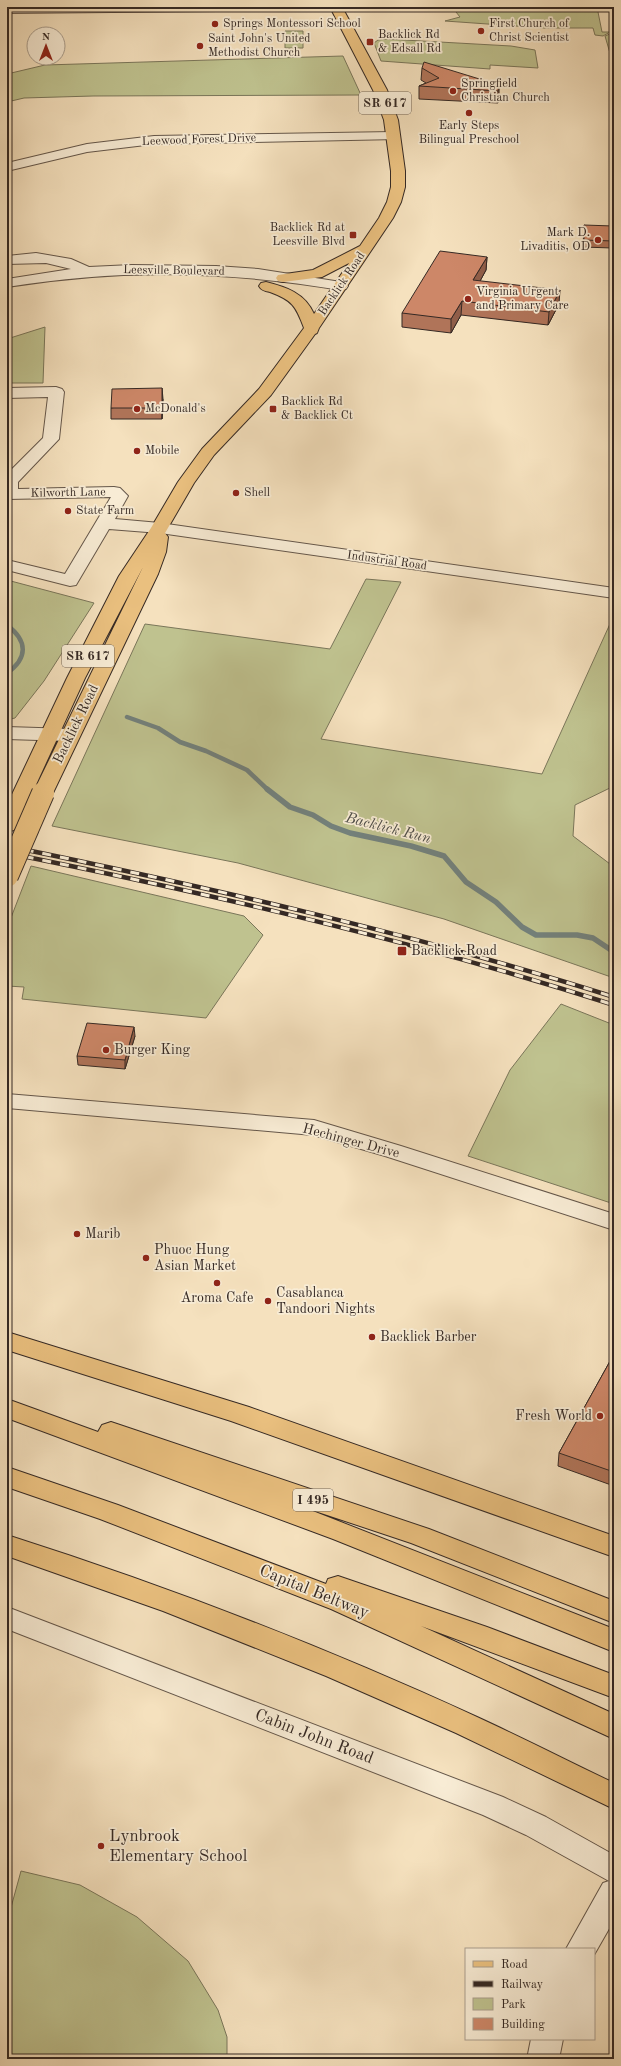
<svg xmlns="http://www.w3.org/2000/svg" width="621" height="2066" font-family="'Old Standard TT',serif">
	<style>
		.green { fill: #bfc28f; stroke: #7a765a }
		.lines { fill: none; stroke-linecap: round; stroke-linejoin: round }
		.stream-far1 { stroke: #73817c; stroke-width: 4.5 }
		.stream { stroke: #73817c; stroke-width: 5.5 }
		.minor-casing { stroke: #65574a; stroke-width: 2 }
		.major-casing { stroke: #352924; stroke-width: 2 }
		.highway-casing { stroke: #352924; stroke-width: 2 }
		.minor { fill: #f8ecd5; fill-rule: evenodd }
		.major { fill: #eac07f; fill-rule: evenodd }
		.highway { fill: #eac07f; fill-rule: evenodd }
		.rail-casing { stroke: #352924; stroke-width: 4.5 }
		.rail { stroke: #f8ecd5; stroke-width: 3; stroke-dasharray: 9; stroke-linecap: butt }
		.major-bridge-casing { stroke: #352924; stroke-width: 24; stroke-linecap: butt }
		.major-bridge { stroke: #eac07f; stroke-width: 22 }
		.wall { fill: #b07459; stroke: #352924 }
		.shaded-wall { fill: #905e49; stroke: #352924 }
		.building { fill: #cd8768; stroke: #352924 }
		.poi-dot { fill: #8f2418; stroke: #f8ecd5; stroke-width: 1.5 }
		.labels { text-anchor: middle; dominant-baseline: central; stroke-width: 3.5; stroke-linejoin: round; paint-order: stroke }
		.far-poi-label { font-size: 12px; fill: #352924; stroke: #f8ecd5; text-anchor: start }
		.far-street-label { font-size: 12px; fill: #352924; stroke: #f8ecd5 }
		.shield { fill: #f8ecd5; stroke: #706459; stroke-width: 1 }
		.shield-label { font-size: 13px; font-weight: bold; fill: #352924 }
		.street-label { font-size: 14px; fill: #352924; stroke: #f8ecd5 }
		.poi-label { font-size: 14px; fill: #352924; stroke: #f8ecd5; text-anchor: start }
		.water-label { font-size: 15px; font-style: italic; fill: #4f4e49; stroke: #f8ecd5 }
		.near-street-label { font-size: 17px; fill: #352924; stroke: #f8ecd5 }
		.near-poi-label { font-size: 17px; fill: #352924; stroke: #f8ecd5; text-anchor: start }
	</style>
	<rect width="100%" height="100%" fill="#f5e1be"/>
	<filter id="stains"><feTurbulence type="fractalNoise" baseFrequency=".005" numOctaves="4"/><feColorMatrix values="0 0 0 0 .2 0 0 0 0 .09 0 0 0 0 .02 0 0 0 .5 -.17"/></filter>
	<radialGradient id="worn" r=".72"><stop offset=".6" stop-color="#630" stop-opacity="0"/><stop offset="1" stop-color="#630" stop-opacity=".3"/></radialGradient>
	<path class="green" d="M452 7H597L602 32H610L603 36 595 35 593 28H544L445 21 460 17Z
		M285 31H303V48H285Z
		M612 33 614 41V67L605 36Z
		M386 39 511 46 535 50 538 68 490 65V69L381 61 374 43 378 40Z
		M343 56 361 95 93 96 24 98 7 102V74L45 65Z
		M45 327 43 383H7V339Z
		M366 579 401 582 321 739 542 774 614 615V786L575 805 573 836 614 867V978L444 919 238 863 52 826 145 624 330 649Z
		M7 580 94 603 44 681 15 718 7 720Z
		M31 866 244 916 263 935 206 1018 22 999 24 987 7 986V928Z
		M561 1004 614 1025V1204L468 1156 510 1070Z
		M21 1871 80 1885 137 1917 188 1961 218 2010 227 2037V2059H7V1922Z"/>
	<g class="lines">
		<path class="stream-far1" d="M7 625C28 641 28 658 7 673
			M127 717 158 728 180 742 206 751 247 770 268 790"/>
		<path class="stream" d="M267 789 290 807 313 815 331 826 350 833 411 846 444 856 466 882 496 902 522 927 536 935H577L593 938 614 952"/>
		<defs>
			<path id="minor" d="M7 7H224L218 11 7 13Z
				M393 132 398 133 400 136 398 139 154 144 87 152 7 171V163L87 144 154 136Z
				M36 253 71 259 89 267 132 265 216 266 258 269 341 282 346 283 348 286 346 289 341 290C225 271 123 268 7 287V279L71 269 46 263 7 264V256Z
				M56 387 62 389 64 392 59 439 18 482V489L114 487 120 488 128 496 115 519 160 523 614 588V598L160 533 109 529 76 585 70 586 7 570V560L65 574 111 497 7 499V474L43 438 48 397 7 398V388Z
				M7 727 70 729 77 731 80 735 77 739 70 741 7 739Z
				M7 1094 314 1120 401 1146 614 1214V1230L385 1156 313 1135 7 1108Z
				M7 1607 503 1797 546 1817 614 1855V1920L594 1955V1949H566L603 1883 609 1881 526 1835 483 1815 7 1629Z
				M531 2039H563L559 2059H527Z"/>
			<path id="major" d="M330 7H342L387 90 398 120 405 171V187L401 202 393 218 319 328 317 333 315 334 271 395 214 455 194 483 165 533 168 537 166 552 158 574 53 793 50 797 43 799 36 797 33 793 143 567 85 678 17 826 14 830 7 832V805L67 678 119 576 151 528 178 482 202 449 259 389 304 328C296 306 292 300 270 292 265 291 261 290 259 286L261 283 266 282C286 287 305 293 314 314L349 263 322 277 283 282 278 281 276 278 278 275 313 270 360 246 379 218 387 202 391 187V171L384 120 373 90Z"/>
			<path id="highway" d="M7 1332 249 1407 614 1536V1557L231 1421 7 1350Z
				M7 1399 98 1432 102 1425 111 1422 120 1425 429 1529 614 1601V1623L411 1543 300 1506 614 1629V1652L333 1539 7 1418Z
				M7 1467 118 1505 326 1584 328 1579 338 1576 487 1627 614 1675V1698L421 1626 614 1714V1739L331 1609 100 1519 7 1487Z
				M7 1535C167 1586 325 1647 477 1717 523 1738 568 1761 614 1783V1809L456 1733 326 1676 163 1611 7 1556Z"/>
		</defs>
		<use href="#minor" class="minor-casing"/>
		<use href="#major" class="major-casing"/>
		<use href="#highway" class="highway-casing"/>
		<use href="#minor" class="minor"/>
		<use href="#major" class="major"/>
		<use href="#highway" class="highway"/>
		<defs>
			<path id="rail" d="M7 846C212 888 415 934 614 997
				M7 853C212 894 415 941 614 1005"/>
		</defs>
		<use href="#rail" class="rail-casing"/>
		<use href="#rail" class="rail"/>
		<defs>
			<path id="major-bridge" d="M7 876 43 793"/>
		</defs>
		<use href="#major-bridge" class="major-bridge-casing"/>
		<use href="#major-bridge" class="major-bridge"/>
	</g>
	<path class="wall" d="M422 68 499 85 498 103 419 99V86L426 83 421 80Z
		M584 225 613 241 612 248 583 247Z
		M487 257 486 270 480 281 559 304 548 325 461 315 451 333 402 327V313Z
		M163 399 162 419H111V408Z
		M135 1036 125 1069 78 1065 77 1056Z
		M614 1354V1486L558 1466 559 1453Z"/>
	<path class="shaded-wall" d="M499 85V98L498 103V91Z
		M487 257 486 270 473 294V280Z
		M560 290 559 304 548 325 549 312Z
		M462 301 461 315 451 333V319Z
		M162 388 163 399 162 419Z
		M134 1027 135 1036 125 1069V1060Z"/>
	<path class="building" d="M424 62 499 85 498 91 419 86 439 78 422 68Z
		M584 225 613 226V241L584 240Z
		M440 251 487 257 473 280 560 290 549 312 462 301 451 319 402 313Z
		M162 388V408H111L112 389Z
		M87 1023 134 1027 125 1060 77 1056Z
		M614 1354V1472L559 1453Z"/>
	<g class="poi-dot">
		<circle cx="215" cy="24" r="4"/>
		<circle cx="481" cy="31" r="4"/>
		<rect x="366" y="38" width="8" height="8" rx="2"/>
		<circle cx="200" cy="46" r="4"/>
		<circle cx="453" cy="91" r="4"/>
		<circle cx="469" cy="113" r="4"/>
		<rect x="349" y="231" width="8" height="8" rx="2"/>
		<circle cx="598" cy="240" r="4"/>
		<circle cx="468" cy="299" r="4"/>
		<circle cx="137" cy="409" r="4"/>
		<rect x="269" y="405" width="8" height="8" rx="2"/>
		<circle cx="137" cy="451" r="4"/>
		<circle cx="236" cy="493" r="4"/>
		<circle cx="68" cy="511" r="4"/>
		<rect x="397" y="946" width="10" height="10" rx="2"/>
		<circle cx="106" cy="1050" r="4"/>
		<circle cx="77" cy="1234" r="4"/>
		<circle cx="146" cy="1258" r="4"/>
		<circle cx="217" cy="1283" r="4"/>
		<circle cx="268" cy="1301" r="4"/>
		<circle cx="372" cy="1337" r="4"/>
		<circle cx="600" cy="1416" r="4"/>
		<circle cx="101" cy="1846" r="4"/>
	</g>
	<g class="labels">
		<g class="far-poi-label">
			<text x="223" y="24">Springs Montessori School</text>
			<text x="489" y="24">First Church of<tspan x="489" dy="14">Christ Scientist</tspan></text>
			<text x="378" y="35">Backlick Rd<tspan x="378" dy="14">&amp; Edsall Rd</tspan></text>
			<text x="208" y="39">Saint John's United<tspan x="208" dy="14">Methodist Church</tspan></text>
			<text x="461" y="84">Springfield<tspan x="461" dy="14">Christian Church</tspan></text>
			<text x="469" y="126" text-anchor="middle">Early Steps<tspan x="469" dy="14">Bilingual Preschool</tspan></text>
			<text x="345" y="228" text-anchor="end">Backlick Rd at<tspan x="345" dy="14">Leesville Blvd</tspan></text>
			<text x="590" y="233" text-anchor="end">Mark D.<tspan x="590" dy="14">Livaditis, OD</tspan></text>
			<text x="476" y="292">Virginia Urgent<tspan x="476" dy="14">and Primary Care</tspan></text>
			<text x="281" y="402">Backlick Rd<tspan x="281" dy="14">&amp; Backlick Ct</tspan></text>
			<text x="145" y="409">McDonald's</text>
			<text x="145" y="451">Mobile</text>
			<text x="244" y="493">Shell</text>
			<text x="76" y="511">State Farm</text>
		</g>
		<g class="far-street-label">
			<text transform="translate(199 140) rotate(-2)">Leewood Forest Drive</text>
			<text transform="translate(174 271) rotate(1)">Leesville Boulevard</text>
			<text transform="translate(342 284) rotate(-56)">Backlick Road</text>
			<text transform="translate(68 493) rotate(-1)">Kilworth Lane</text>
			<text transform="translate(387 561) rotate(8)">Industrial Road</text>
		</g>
		<g class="shield">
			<rect x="359" y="92" width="52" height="22" rx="3"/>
			<rect x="62" y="645" width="52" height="22" rx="3"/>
			<rect x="293" y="1489" width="40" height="22" rx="3"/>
		</g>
		<g class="shield-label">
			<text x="385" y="103">SR 617</text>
			<text x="88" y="656">SR 617</text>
			<text x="313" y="1500">I 495</text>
		</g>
		<g class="street-label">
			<text transform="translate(76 724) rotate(-64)">Backlick Road</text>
			<text transform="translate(351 1141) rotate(15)">Hechinger Drive</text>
		</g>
		<g class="poi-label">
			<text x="411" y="951">Backlick Road</text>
			<text x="114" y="1050">Burger King</text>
			<text x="85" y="1234">Marib</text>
			<text x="154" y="1250">Phuoc Hung<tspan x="154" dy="16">Asian Market</tspan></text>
			<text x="276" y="1293">Casablanca<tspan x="276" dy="16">Tandoori Nights</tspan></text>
			<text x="217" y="1298" text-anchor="middle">Aroma Cafe</text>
			<text x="380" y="1337">Backlick Barber</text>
			<text x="592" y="1416" text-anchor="end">Fresh World</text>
		</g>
		<g class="water-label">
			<text transform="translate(388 829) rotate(14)">Backlick Run</text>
		</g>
		<g class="near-street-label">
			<text transform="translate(314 1592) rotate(22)">Capital Beltway</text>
			<text transform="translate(314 1737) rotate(21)">Cabin John Road</text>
		</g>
		<g class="near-poi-label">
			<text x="109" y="1836">Lynbrook<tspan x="109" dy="20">Elementary School</tspan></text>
		</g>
	</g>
	<rect width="621" height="2066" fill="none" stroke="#f5e1be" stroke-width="24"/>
	<rect x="8" y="8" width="605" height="2050" fill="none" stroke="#352924" stroke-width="2"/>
	<rect x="12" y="12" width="597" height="2042" fill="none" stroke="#352924"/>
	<rect x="465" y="1948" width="130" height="92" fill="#f8ecd5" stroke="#aa9e8e"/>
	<rect x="473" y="1961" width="20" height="6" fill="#eac07f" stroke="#aa9e8e"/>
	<text x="501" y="1968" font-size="12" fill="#352924">Road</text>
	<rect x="473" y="1981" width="20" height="6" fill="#352924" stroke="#aa9e8e"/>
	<text x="501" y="1988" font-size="12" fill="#352924">Railway</text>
	<rect x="473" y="1998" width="20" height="12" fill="#bfc28f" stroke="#aa9e8e"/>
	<text x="501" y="2008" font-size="12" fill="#352924">Park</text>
	<rect x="473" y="2018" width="20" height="12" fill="#cd8768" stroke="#aa9e8e"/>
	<text x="501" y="2028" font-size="12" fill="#352924">Building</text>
	<g transform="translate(46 46)"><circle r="19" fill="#f8ecd5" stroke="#aa9e8e"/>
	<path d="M0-3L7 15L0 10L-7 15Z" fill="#8f2418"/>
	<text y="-6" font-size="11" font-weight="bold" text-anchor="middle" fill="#352924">N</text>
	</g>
	<rect width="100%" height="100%" filter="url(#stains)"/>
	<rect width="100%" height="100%" fill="url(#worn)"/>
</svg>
